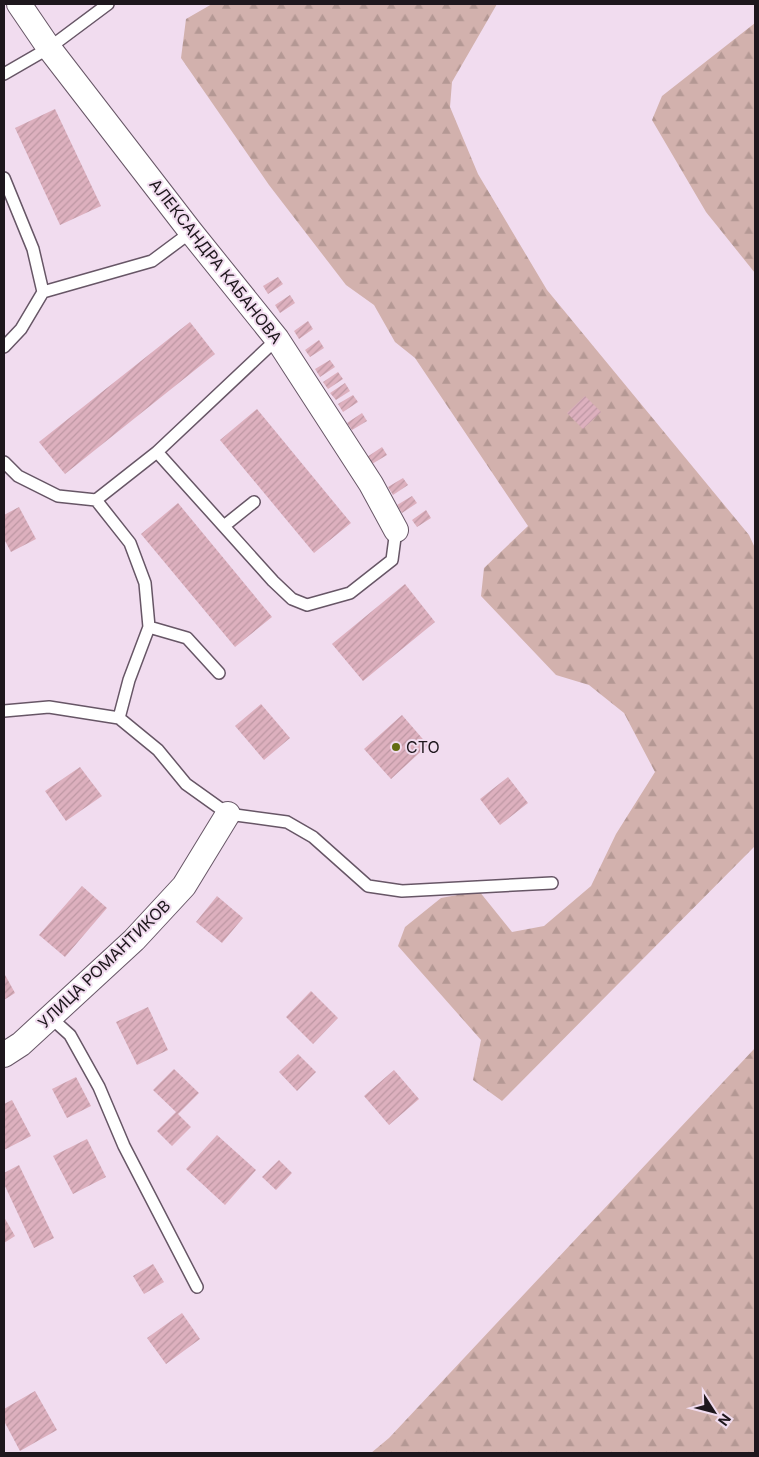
<svg xmlns="http://www.w3.org/2000/svg" width="759" height="1457" font-family="Inter,sans-serif">
	<style>
		.forest { fill: url(#forest-firs) }
		.building { fill: url(#building-hatch) }
		.lines { fill: none; stroke-linecap: round; stroke-linejoin: round }
		.service-casing { stroke: #675666; stroke-width: 14 }
		.minor-casing { stroke: #675666; stroke-width: 26 }
		.service { stroke: #fff; stroke-width: 11 }
		.minor { stroke: #fff; stroke-width: 24 }
		.poi-dot { fill: #636c12; stroke: #f1dcef; stroke-width: 2 }
		.labels { text-anchor: middle; dominant-baseline: central; stroke-width: 4; stroke-linejoin: round; paint-order: stroke }
		.street-label { font-size: 16px; fill: #1e171d; stroke: #f1dcef }
		.poi-label { font-size: 16px; fill: #1e171d; stroke: #f1dcef; text-anchor: start }
	</style>
	<defs>
		<pattern id="forest-firs" width="22" height="20" patternUnits="userSpaceOnUse" patternTransform="scale(1.25)"><rect width="22" height="20" fill="#d2b1ad"/><path d="M5 1l3.5 6h-7zM16 11l3.5 6h-7z" fill="#b49894"/></pattern>
		<pattern id="building-hatch" width="6" height="6" patternUnits="userSpaceOnUse" patternTransform="scale(1.25)"><rect width="6" height="6" fill="#ddb0be"/><path d="M-1 1l2-2M0 6l6-6M5 7l2-2" fill="none" stroke="#bd97a3"/></pattern>
	</defs>
	<rect width="100%" height="100%" fill="#f1dcef"/>
	<path class="forest" d="M212 4H497L452 82 450 107 478 174 547 290 749 535 755 548V846L502 1101 473 1080 481 1040 398 946 405 927 441 898 479 891 512 932 544 926 591 886 616 834 655 772 624 713 589 685 556 675 481 596 484 568 528 526 415 358 395 342 374 305 346 285 269 185 181 58 186 19Z
		M755 23V273L706 212 652 120 662 96Z
		M755 1048V1453H371L389 1438Z"/>
	<path class="building" d="M55 109 101 206 60 225 15 128Z
		M278 277 283 284 268 294 263 286Z
		M290 295 295 303 280 313 275 305Z
		M308 321 313 329 299 339 294 331Z
		M190 322 215 354 65 474 39 442Z
		M319 340 324 348 310 357 305 350Z
		M330 360 335 367 320 377 315 369Z
		M338 372 343 379 328 389 323 382Z
		M345 383 350 391 336 400 330 393Z
		M353 395 358 402 343 412 338 404Z
		M585 396 601 412 583 429 567 413Z
		M257 409 351 523 314 553 220 440Z
		M362 413 367 421 352 430 347 423Z
		M382 447 387 455 372 464 367 457Z
		M403 478 408 485 393 495 388 487Z
		M412 496 417 503 402 513 397 505Z
		M178 503 272 617 235 647 141 534Z
		M19 507 36 539 11 552 4 539V515Z
		M426 510 431 518 417 527 412 520Z
		M405 584 435 622 363 681 332 644Z
		M261 704 290 738 264 760 235 726Z
		M402 715 428 745 391 779 364 749Z
		M80 767 102 796 66 821 45 791Z
		M508 777 528 803 500 825 480 799Z
		M82 886 107 908 65 957 39 935Z
		M217 896 243 918 222 943 196 922Z
		M4 973 15 993 4 1000Z
		M311 991 338 1018 313 1044 286 1017Z
		M148 1007 168 1050 137 1065 116 1022Z
		M298 1054 316 1072 297 1091 279 1072Z
		M174 1069 199 1093 178 1114 191 1127 172 1146 157 1131 176 1112 153 1090Z
		M394 1070 419 1099 389 1125 364 1096Z
		M76 1077 91 1106 67 1118 52 1089Z
		M12 1100 31 1136 4 1150V1104Z
		M217 1135 256 1170 225 1205 186 1169Z
		M87 1139 106 1177 73 1194 53 1156Z
		M279 1160 292 1173 276 1190 262 1177Z
		M19 1165 54 1238 34 1248 4 1184V1173Z
		M4 1217 15 1236 4 1243Z
		M153 1264 164 1282 144 1294 133 1276Z
		M182 1313 200 1339 166 1364 147 1338Z
		M35 1391 57 1430 20 1451 4 1421V1409Z"/>
	<g class="lines">
		<defs>
			<path id="service" d="M4 74 49 48 108 4
				M4 178 33 249 43 292 21 329 4 347
				M43 292 152 261 191 232
				M157 452 277 339
				M4 462 18 476 58 496 96 500 157 452 273 581 292 599 307 605 350 593 392 560 396 530
				M224 526 254 502
				M149 627 187 638 219 673
				M4 711 49 707 119 718 129 680 149 627 145 583 130 543 96 500
				M119 718 158 750 186 784 228 814 287 822 313 837 368 886 402 891 552 883
				M50 1017 70 1035 99 1087 124 1146 197 1287"/>
			<path id="minor" d="M19 4 49 48 191 232 277 339 371 484 396 530
				M4 1055 21 1044 134 940 184 886 228 814"/>
		</defs>
		<use href="#service" class="service-casing"/>
		<use href="#minor" class="minor-casing"/>
		<use href="#service" class="service"/>
		<use href="#minor" class="minor"/>
	</g>
	<circle class="poi-dot" cx="396" cy="747" r="5"/>
	<g class="labels">
		<g class="street-label">
			<text transform="translate(216 261) rotate(52)">АЛЕКСАНДРА КАБАНОВА</text>
			<text transform="translate(104 964) rotate(-44)">УЛИЦА РОМАНТИКОВ</text>
		</g>
		<g class="poi-label">
			<text x="406" y="747">СТО</text>
		</g>
	</g>
	<rect width="759" height="1457" fill="none" stroke="#1e171d" stroke-width="10"/>
	<g transform="translate(714 1412) rotate(126)" stroke="#f1dcef" stroke-width="4" paint-order="stroke">
	<path d="M0-4L9 19L0 12L-9 19Z" fill="#1e171d"/>
	<text y="-8" font-size="14" font-weight="bold" text-anchor="middle" fill="#1e171d">N</text>
	</g>
</svg>
